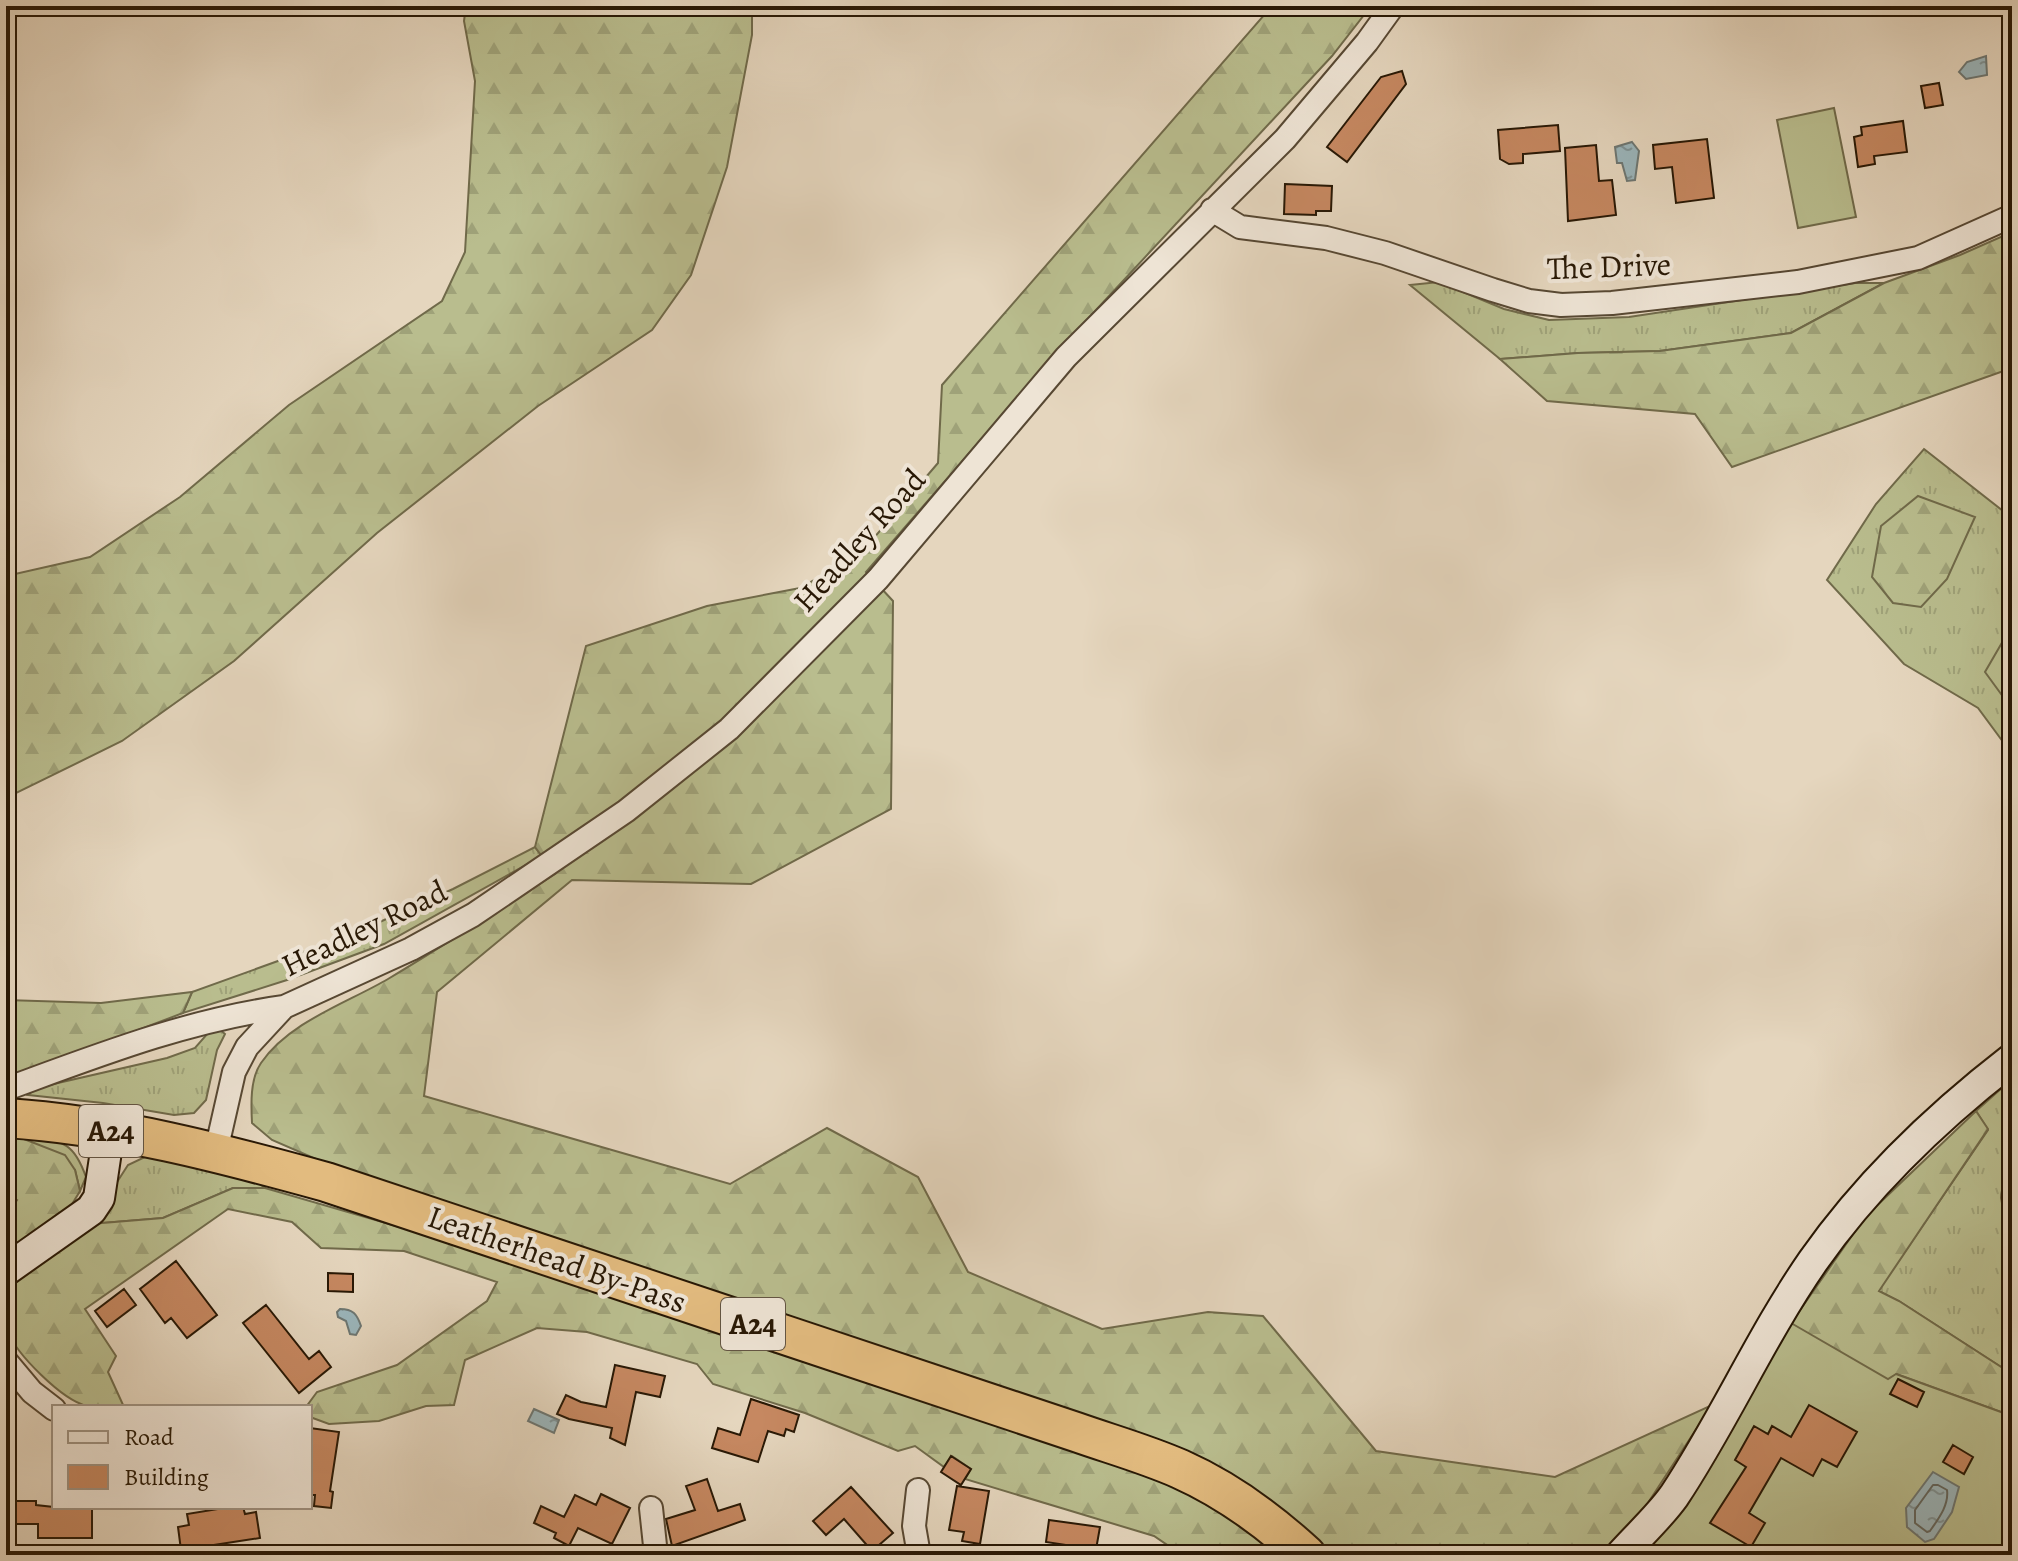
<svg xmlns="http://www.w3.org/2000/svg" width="2018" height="1561" font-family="Alegreya,serif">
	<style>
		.grass { fill: url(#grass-tufts); stroke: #706a4a; stroke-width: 2 }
		.forest { fill: url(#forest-firs); stroke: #706a4a; stroke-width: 2 }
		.garden { fill: #b9bd8e; stroke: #706a4a; stroke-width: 2 }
		.water { fill: url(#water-ripples); stroke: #6d7773; stroke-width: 2 }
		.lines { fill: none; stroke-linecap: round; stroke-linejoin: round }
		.shore { stroke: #626760; stroke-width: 2 }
		.building { fill: #c68861; stroke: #281805; stroke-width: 2 }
		.street-casing { stroke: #574833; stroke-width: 26 }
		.secondary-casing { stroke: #281805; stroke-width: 34 }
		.highway-casing { stroke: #281805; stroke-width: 42 }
		.street { stroke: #eee4d5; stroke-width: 22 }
		.secondary { stroke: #eee4d5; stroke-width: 30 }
		.highway { stroke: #e2bb7f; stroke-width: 38 }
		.labels { text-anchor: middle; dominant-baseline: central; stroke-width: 8; stroke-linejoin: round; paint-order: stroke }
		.shield { fill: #eee4d5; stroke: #635543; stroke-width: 2 }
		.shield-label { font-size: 30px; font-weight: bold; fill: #281805 }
		.street-label { font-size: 32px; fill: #281805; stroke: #eee4d5 }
	</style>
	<defs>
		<pattern id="grass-tufts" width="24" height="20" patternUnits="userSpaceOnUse" patternTransform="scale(2)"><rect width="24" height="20" fill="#b9bd8e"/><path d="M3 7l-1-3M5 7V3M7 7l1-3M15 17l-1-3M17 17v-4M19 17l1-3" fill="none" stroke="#9fa279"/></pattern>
		<pattern id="forest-firs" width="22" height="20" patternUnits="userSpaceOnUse" patternTransform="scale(2)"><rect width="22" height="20" fill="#b9bd8e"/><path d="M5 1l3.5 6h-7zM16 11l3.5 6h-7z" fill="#9fa279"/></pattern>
		<pattern id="water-ripples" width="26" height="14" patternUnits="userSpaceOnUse" patternTransform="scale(2)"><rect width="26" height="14" fill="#9bb6bc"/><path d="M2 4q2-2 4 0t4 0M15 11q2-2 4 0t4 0" fill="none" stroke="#7e9397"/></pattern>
	</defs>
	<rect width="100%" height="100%" fill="#e5d6be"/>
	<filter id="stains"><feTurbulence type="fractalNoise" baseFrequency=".0025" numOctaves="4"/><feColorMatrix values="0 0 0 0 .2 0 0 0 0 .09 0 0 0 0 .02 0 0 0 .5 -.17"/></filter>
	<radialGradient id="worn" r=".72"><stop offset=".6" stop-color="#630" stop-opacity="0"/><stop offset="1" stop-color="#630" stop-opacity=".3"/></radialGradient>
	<path class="grass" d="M1439 282 1504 309 1549 320 1629 317 1855 283H1884L1791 333 1660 351 1578 353 1500 359 1410 285Z
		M1924 449 2012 518V754L1978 708 1904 664 1827 580 1876 504Z
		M535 847 542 856 384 944 287 980 183 1013 192 992 353 934 453 889Z
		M219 1029 225 1034 217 1050 206 1100 194 1113 174 1115 103 1103 28 1095 36 1088 167 1058 195 1048 208 1033Z
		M2012 1079C2012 1098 2016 1145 2012 1161 2004 1192 1992 1191 2012 1225V1374L1899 1301 1878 1291 1988 1130 1976 1111Z
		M21 1136C59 1142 72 1137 86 1177L80 1191 75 1170Z
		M149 1155 248 1175 265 1188H233L163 1218 90 1224 128 1165Z"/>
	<path class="forest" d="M466 6H752V35L727 167 691 275 652 330 538 406 377 533 234 661 122 741 6 798V576L90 557 180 497 289 405 442 301 465 252 475 81 464 21Z
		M1272 6H1371L1332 56 1057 352 866 572 893 601 891 809 751 884 572 880 437 992 424 1096 730 1184 827 1128 918 1177 968 1272 1102 1329 1208 1312 1263 1316 1376 1451 1555 1477 1712 1405 1642 1512 1602 1555H1335L1273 1505 332 1166 272 1140 252 1123C251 1104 250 1079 261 1063 289 1022 347 1003 388 979 445 945 500 909 555 874L535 847 586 646 707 606 800 588 861 553 938 463 942 385Z
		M2012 232V368L1732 467 1695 414 1547 401 1500 359 1578 353 1660 351 1791 333 1884 283 1960 255Z
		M1918 496 1975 517 1947 579 1921 607 1893 603 1872 577 1881 526Z
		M2007 634H2012V709L1985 672Z
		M192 992 183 1013 6 1080V1000L101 1003Z
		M1976 1111 1988 1129 1879 1291 1899 1301 2012 1374V1416L1897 1374 1644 1555 1666 1529 1791 1323 1865 1217Z
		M6 1132 65 1155 75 1170 80 1191 63 1219 6 1259V1217L17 1200 6 1193Z
		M233 1188H265L517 1261 1165 1477 1219 1505 1278 1555H1167L1173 1549 1154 1536 965 1479 971 1469 952 1456 944 1467 915 1446 898 1451 805 1413 713 1384 697 1364 587 1332 537 1328 465 1360 454 1405 426 1406 379 1421 329 1424 310 1417V1407H306L317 1392 397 1365 487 1301 497 1282 404 1251 321 1248 292 1222 228 1209 85 1309 116 1356 108 1372 124 1407C113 1407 98 1409 87 1406 62 1400 16 1354 7 1330 1 1314 5 1290 13 1276L90 1224 163 1218Z"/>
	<path class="garden" d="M1834 108 1856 217 1798 228 1777 120Z
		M1791 1323 1888 1379 1896 1374 2012 1416V1555H1644L1666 1529Z"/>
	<path class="water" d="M1986 56 1987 75 1966 79 1959 72 1967 62Z
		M1632 142 1639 151 1635 180 1627 181 1622 163H1617L1615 147Z
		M2012 1162V1225C1999 1203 1998 1185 2012 1162Z
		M340 1309C353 1309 357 1314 361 1326L356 1335 350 1334 346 1321 338 1317 337 1312Z
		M534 1409 559 1420 554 1433 528 1421Z
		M1933 1472 1959 1487 1952 1512 1934 1539 1925 1542 1907 1527 1906 1508Z"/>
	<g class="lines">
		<path class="shore" d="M1938 1485 1947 1490C1949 1505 1939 1518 1930 1531L1927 1532 1915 1523V1510L1933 1485Z"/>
	</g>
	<path class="building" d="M1402 71 1406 84 1347 162 1327 147 1381 77Z
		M1939 83 1943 105 1925 108 1921 86Z
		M1903 121 1907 152 1874 156 1875 164 1858 167 1854 137 1862 135 1861 127Z
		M1558 125 1560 151 1523 154V163L1509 164 1500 159 1498 130Z
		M1707 139 1714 198 1676 203 1672 167 1655 169 1653 145Z
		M1596 145 1599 181 1612 180 1616 215 1568 221 1565 148Z
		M1285 184 1332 186 1331 211H1316V215L1284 214Z
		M176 1261 217 1315 187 1338 171 1318 165 1323 140 1289Z
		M328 1273 353 1274V1292L328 1291Z
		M124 1289 136 1305 107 1327 95 1311Z
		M266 1305 309 1359 319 1351 331 1367 299 1393 243 1323Z
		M615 1365 665 1376 660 1397 636 1392 625 1445 610 1438 612 1428 569 1419 557 1414 566 1395 581 1402 606 1407Z
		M1898 1379 1924 1392 1917 1407 1890 1394Z
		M751 1399 799 1415 794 1432 786 1429 784 1436 768 1431 758 1462 712 1448 718 1428 740 1435Z
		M1809 1405 1857 1432 1837 1467 1822 1459 1813 1476 1781 1458 1749 1513 1765 1523 1751 1547 1710 1523 1746 1467 1735 1460 1754 1426 1768 1434 1772 1426 1791 1437Z
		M310 1428 339 1432 330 1491 333 1492 331 1508 314 1506 315 1495H310Z
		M1953 1445 1973 1457 1964 1474 1943 1462Z
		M951 1456 971 1469 961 1485 941 1472Z
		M707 1479 718 1511 740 1504 745 1520 672 1546 666 1519 695 1510 686 1486Z
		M957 1486 989 1491 980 1544 962 1541 964 1532 949 1530Z
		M851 1487 893 1533 872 1551 844 1519 826 1535 813 1521Z
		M601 1494 630 1508 612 1544 578 1528 569 1546 554 1538 556 1533 534 1523 541 1506 564 1517 575 1495 596 1505Z
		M11 1501H36V1505L54 1507H92V1538H38V1524H11Z
		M230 1507H243L245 1514 256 1512 260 1538 181 1550 178 1527 189 1525 187 1514Z
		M1049 1520 1100 1527 1095 1555H1071L1073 1546 1046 1542Z"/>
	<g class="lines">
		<defs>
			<path id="street" d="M1212 210 1240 227 1326 238 1385 253 1493 290 1529 301 1561 305 1612 303 1798 282 1918 258 2012 216
				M6 1089C96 1056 188 1020 284 1007
				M216 1151 234 1072 247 1047 284 1007 411 949 473 915 626 811 729 729 878 579 1066 357 1285 139 1367 42 1393 6
				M6 1361 32 1392 54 1409
				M918 1490 914 1526 919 1555
				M651 1508 656 1555"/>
			<path id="secondary" d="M6 1270 91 1210 99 1198 109 1131
				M1621 1555C1638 1536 1659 1517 1674 1496 1724 1421 1761 1336 1813 1261 1867 1184 1937 1117 2012 1059"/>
			<path id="highway" d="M6 1118C115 1125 221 1153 326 1182L1076 1432C1110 1444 1146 1454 1180 1469 1227 1490 1268 1520 1306 1555"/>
		</defs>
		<use href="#street" class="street-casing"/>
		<use href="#secondary" class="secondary-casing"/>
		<use href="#highway" class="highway-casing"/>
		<use href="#street" class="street"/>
		<use href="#secondary" class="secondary"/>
		<use href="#highway" class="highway"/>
	</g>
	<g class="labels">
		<g class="shield">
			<rect x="79" y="1105" width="64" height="52" rx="6"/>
			<rect x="721" y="1298" width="64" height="52" rx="6"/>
		</g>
		<g class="shield-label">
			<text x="111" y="1131">A24</text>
			<text x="753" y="1324">A24</text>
		</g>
		<g class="street-label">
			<text transform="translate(1609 266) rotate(-2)">The Drive</text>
			<text transform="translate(859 540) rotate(-48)">Headley Road</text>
			<text transform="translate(364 928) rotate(-26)">Headley Road</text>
			<text transform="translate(557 1259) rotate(19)">Leatherhead By-Pass</text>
		</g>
	</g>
	<rect width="2018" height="1561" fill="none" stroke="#e5d6be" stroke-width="32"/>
	<rect x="8" y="8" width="2002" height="1545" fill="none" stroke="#281805" stroke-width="4"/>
	<rect x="16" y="16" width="1986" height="1529" fill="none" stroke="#281805" stroke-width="2"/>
	<rect x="52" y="1405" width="260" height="104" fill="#eee4d5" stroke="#9f9282" stroke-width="2"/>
	<rect x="68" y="1431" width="40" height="12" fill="#eee4d5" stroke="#9f9282" stroke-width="2"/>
	<text x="124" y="1445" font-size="24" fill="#281805">Road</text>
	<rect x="68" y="1465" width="40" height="24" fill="#c68861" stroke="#9f9282" stroke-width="2"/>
	<text x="124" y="1485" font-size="24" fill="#281805">Building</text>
	<rect width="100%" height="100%" filter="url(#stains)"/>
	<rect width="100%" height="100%" fill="url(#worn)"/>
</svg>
